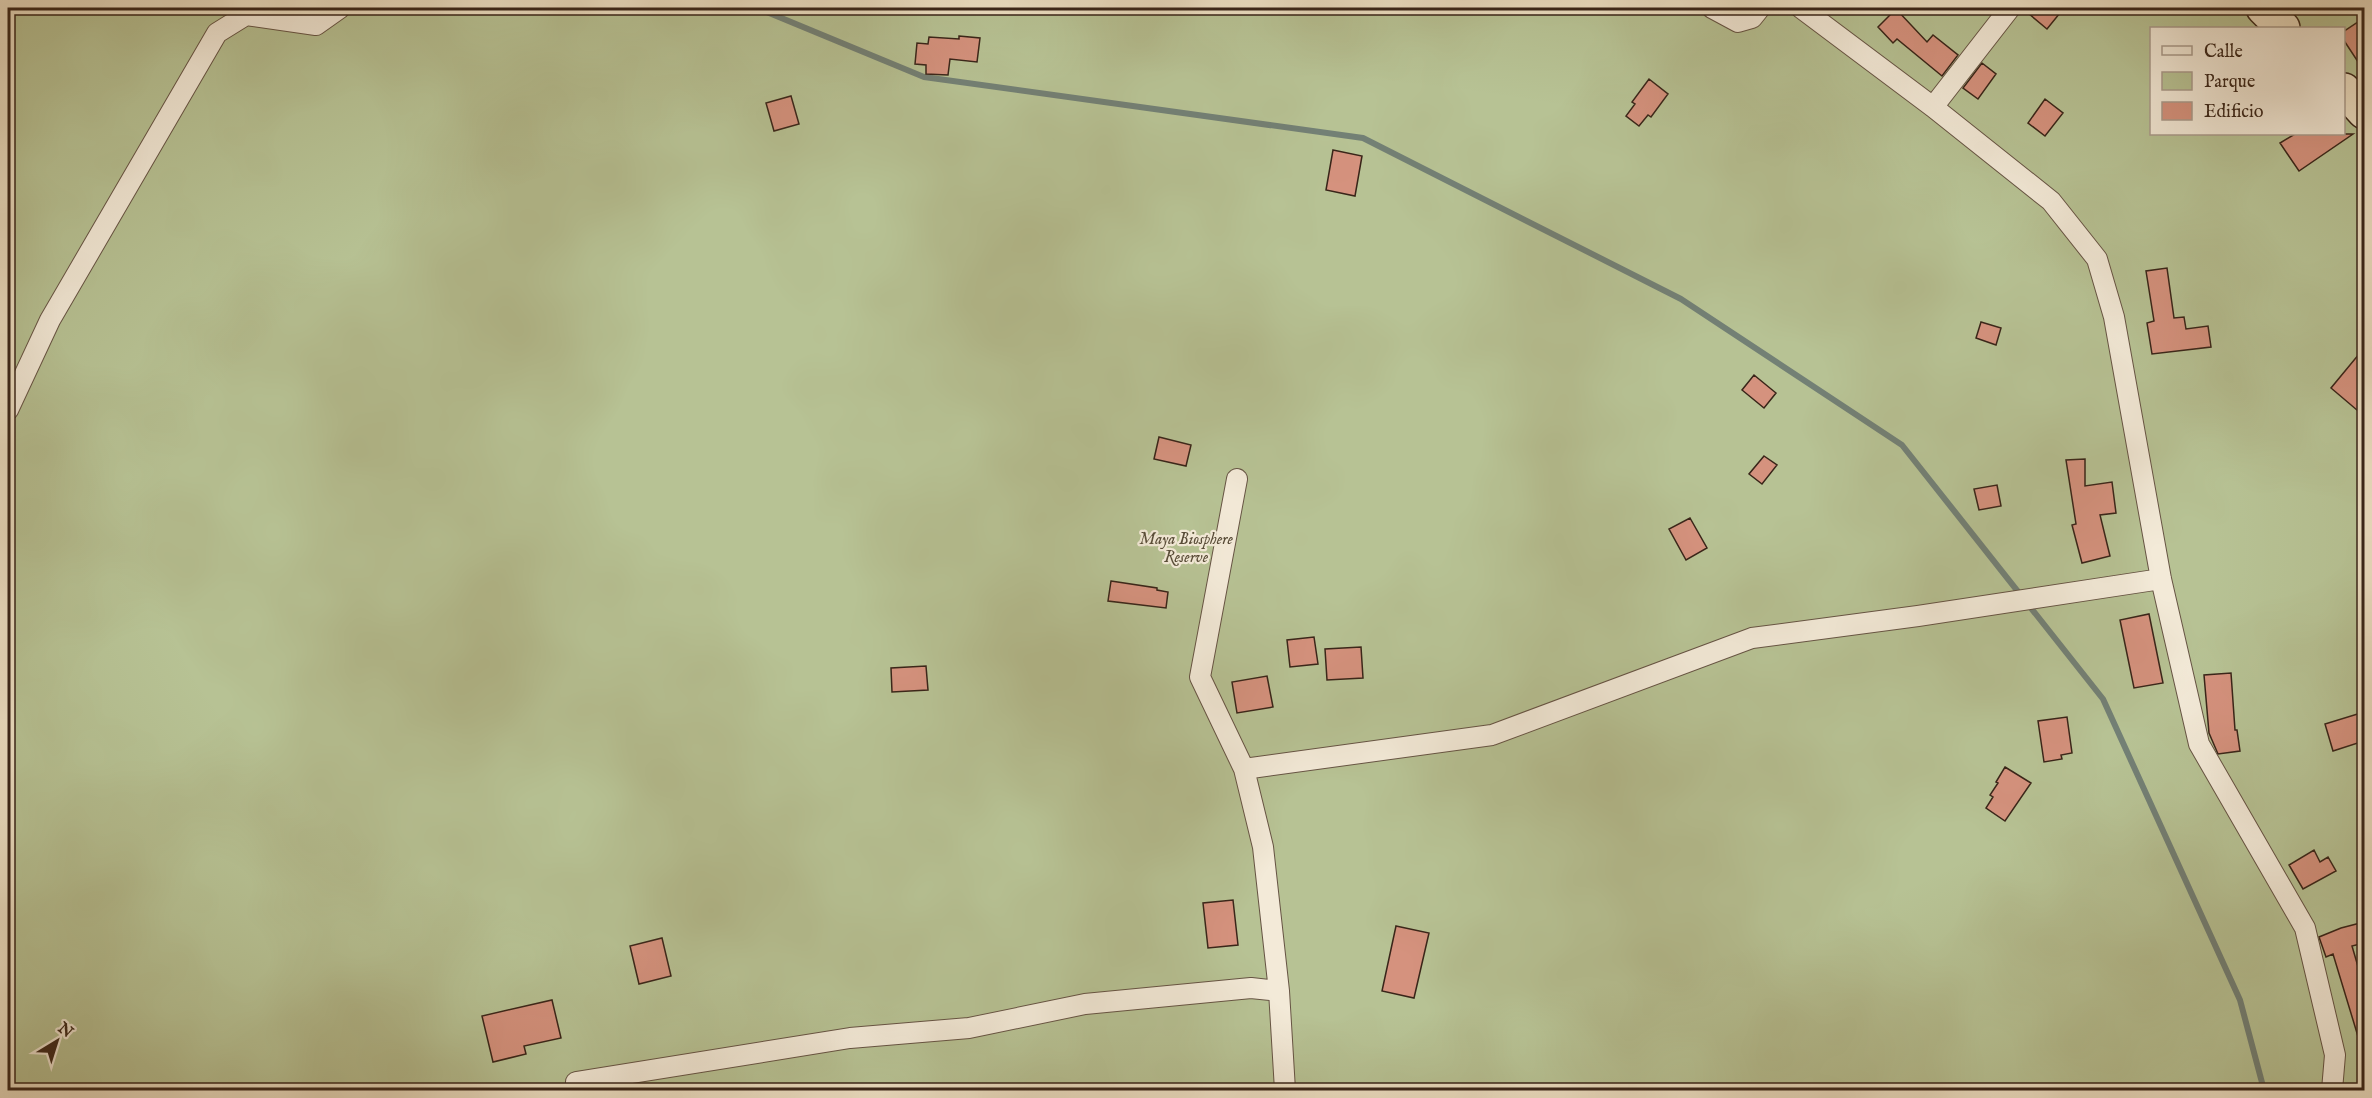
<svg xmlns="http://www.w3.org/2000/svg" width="2372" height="1098" font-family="'IM FELL English',serif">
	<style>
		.green { fill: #b7c294; stroke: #787456; stroke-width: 1.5; fill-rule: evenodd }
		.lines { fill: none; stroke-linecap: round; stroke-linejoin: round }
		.stream { stroke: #738075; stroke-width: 6 }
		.building { fill: #d5927e; stroke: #392519; stroke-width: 1.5 }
		.minor-casing { stroke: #665444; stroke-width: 22 }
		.trunk-casing { stroke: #392519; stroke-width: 36 }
		.minor { stroke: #f3ead8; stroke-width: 20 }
		.trunk { stroke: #ecdfc3; stroke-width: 33 }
		.labels { text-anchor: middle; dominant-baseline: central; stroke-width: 4.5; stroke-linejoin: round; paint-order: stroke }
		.park-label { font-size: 16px; font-style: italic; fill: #584c38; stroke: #f3ead8 }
	</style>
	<rect width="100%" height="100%" fill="#ecdfc3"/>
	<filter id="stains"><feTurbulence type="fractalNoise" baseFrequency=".00333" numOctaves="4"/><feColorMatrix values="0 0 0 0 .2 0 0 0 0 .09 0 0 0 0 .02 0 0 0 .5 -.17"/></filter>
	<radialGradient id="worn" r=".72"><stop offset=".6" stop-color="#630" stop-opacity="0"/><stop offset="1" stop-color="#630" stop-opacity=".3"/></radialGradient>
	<path class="green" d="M8 8H2364V1090H8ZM2152 28H2344V134H2152Z"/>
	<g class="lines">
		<path class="stream" d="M757 8 924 77 1363 138 1681 299 1902 445 2103 699 2240 1000 2264 1090"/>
	</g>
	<path class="building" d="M2022 8H2064L2047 29Z
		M1896 9 1927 42 1933 35 1958 55 1942 76 1897 39 1893 43 1878 27Z
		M2364 18V71L2343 39V32Z
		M959 36 980 38 977 62 950 59 948 75 926 74V65L915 64 917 43 928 44 929 37 959 39Z
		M1982 63 1996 74 1978 99 1963 88Z
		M1649 79 1668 94 1651 117 1648 115 1639 126 1626 116 1635 104 1632 102Z
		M791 96 799 124 774 131 766 103Z
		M2045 99 2063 113 2045 136 2028 123Z
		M2295 134H2353L2299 171 2280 143Z
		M1333 150 1362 156 1355 196 1326 190Z
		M2167 268 2174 318 2184 317 2186 329 2208 326 2211 347 2152 354 2147 323 2154 321 2146 271Z
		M1981 322 2001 328 1996 345 1976 338Z
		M2364 348V416L2331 388Z
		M1754 375 1776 393 1764 408 1742 390Z
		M1159 437 1191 445 1186 466 1154 459Z
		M1764 456 1777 465 1762 484 1749 474Z
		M2085 459V486L2112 482 2116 513 2100 515 2110 556 2082 563 2072 525 2076 524 2066 460Z
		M1997 485 2001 506 1979 510 1974 489Z
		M1690 518 1707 548 1686 560 1669 529Z
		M1111 581 1157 588V590L1168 592 1166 608 1108 601Z
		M2149 614 2163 683 2134 688 2120 620Z
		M1314 637 1318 664 1290 667 1287 640Z
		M1361 647 1363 678 1327 680 1325 649Z
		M926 666 928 690 892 692 891 668Z
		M2231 673 2235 730H2237L2240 751 2218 754 2209 733 2204 675Z
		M1267 676 1273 707 1237 713 1232 682Z
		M2364 712V741L2333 751 2325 724Z
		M2067 717 2072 753 2061 755 2062 759 2044 762 2038 721Z
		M2005 767 2031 783 2005 821 1986 808 1993 797 1990 795 1998 783 1996 782Z
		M2314 850 2320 862 2328 857 2336 871 2303 889 2289 865Z
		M1233 900 1238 945 1208 948 1203 903Z
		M2364 922V943L2352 946 2364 987V1043H2360L2333 954 2326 957 2319 937 2341 928Z
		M1396 926 1429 933 1414 998 1382 991Z
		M662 938 671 976 639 984 630 946Z
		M552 1000 561 1038 524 1046 526 1054 493 1062 482 1016Z"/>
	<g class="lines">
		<defs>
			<path id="minor" d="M1712 8 1738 22 1752 18 1760 8
				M1801 8 1933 107 2051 201 2097 259 2114 317 2161 579 2199 744 2305 928 2335 1055 2332 1090
				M1933 107 2010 8
				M8 410 50 320 217 33 246 15 316 25 340 8
				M1237 479 1200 677 1244 769 1263 847 1279 991 1285 1090
				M1244 769 1492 735 1752 638 1918 616 2161 579
				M577 1090 576 1082 850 1038 969 1028 1085 1004 1251 988 1279 991"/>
			<path id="trunk" d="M2263 8 2283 28
				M2344 90 2364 112"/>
		</defs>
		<use href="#minor" class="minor-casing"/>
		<use href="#trunk" class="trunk-casing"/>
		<use href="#minor" class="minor"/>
		<use href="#trunk" class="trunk"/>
	</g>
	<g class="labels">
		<g class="park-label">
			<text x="1186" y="540">Maya Biosphere<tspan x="1186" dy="18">Reserve</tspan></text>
		</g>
	</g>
	<rect width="2372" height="1098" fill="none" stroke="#ecdfc3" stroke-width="30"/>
	<rect x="9" y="9" width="2354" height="1080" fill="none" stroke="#392519" stroke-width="3"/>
	<rect x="15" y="15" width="2342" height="1068" fill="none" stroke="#392519" stroke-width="1.5"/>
	<rect x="2150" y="27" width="195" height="108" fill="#f3ead8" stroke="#a99b8c" stroke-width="1.5"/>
	<rect x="2162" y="46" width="30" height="9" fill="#f3ead8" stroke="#a99b8c" stroke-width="1.5"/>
	<text x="2204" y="57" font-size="18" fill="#392519">Calle</text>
	<rect x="2162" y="72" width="30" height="18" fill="#b7c294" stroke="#a99b8c" stroke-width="1.5"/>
	<text x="2204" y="87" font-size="18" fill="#392519">Parque</text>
	<rect x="2162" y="102" width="30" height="18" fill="#d5927e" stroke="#a99b8c" stroke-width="1.5"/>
	<text x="2204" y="117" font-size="18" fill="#392519">Edificio</text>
	<g transform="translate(57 1041) rotate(38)" stroke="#f3ead8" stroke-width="4.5" paint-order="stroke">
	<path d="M0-4.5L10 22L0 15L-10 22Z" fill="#392519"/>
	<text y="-9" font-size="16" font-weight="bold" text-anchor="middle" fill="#392519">N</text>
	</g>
	<rect width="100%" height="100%" filter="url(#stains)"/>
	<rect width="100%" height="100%" fill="url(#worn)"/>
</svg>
